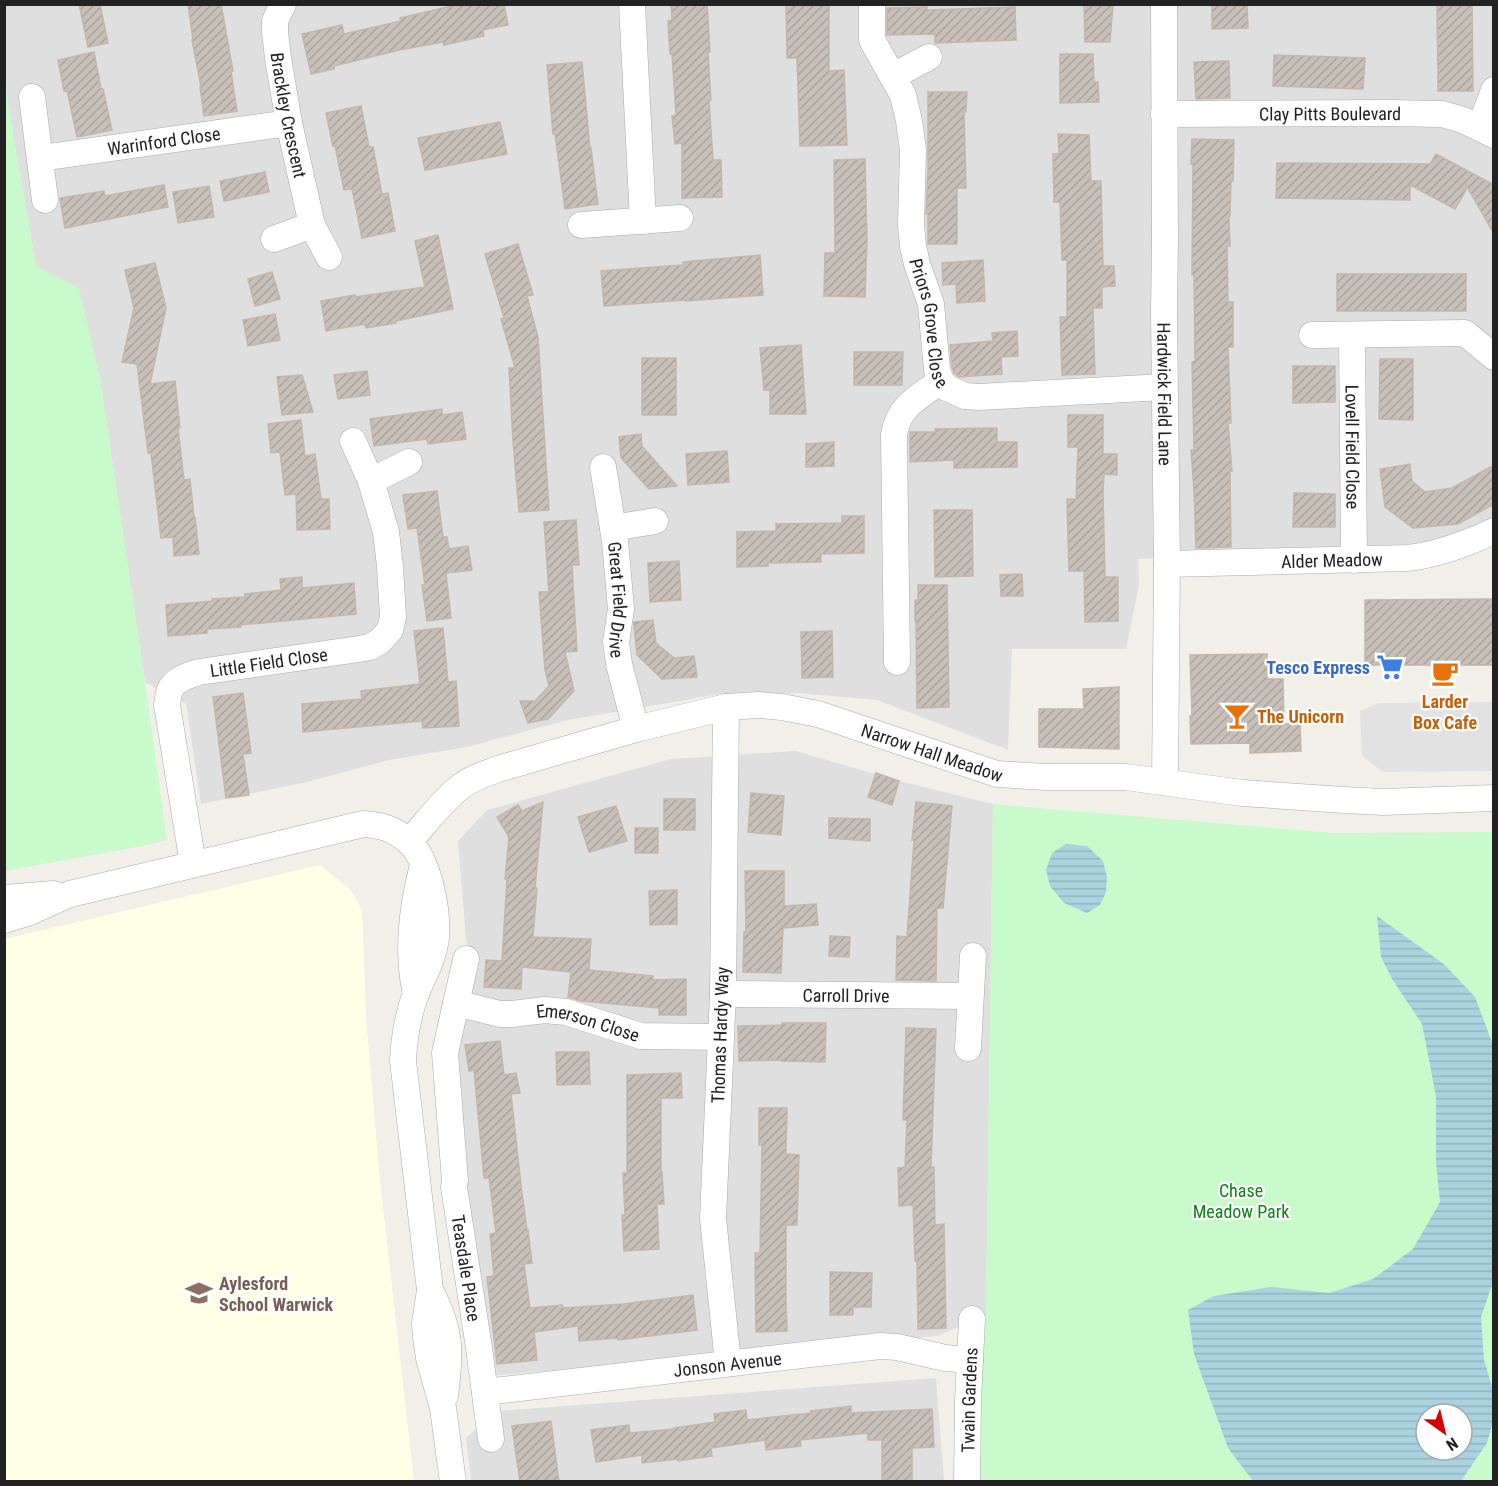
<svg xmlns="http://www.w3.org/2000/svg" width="1498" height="1486" font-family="'Roboto Condensed',sans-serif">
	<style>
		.residential { fill: #e0dfdf }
		.education { fill: #ffffe5 }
		.park { fill: #c8facc; fill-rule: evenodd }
		.parking { fill: #e2e2e2 }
		.water { fill: url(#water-rules); fill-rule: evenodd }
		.building { fill: url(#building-hatch); stroke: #c4b6ab; stroke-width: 1.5 }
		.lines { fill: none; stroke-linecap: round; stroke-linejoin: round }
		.street-casing { stroke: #a9a9a9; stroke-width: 27 }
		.street { stroke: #fff; stroke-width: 26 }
		.labels { text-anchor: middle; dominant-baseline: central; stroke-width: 4.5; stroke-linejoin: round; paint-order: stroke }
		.street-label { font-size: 18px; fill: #222; stroke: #fff }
		.shop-label { font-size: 18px; font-weight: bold; fill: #366cbe; stroke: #fff; text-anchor: end }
		.food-label { font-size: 18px; font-weight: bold; fill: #c56008; stroke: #fff }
		.park-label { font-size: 18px; fill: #0c8416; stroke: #fff }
		.education-label { font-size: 18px; font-weight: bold; fill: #785e54; stroke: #fff; text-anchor: start }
	</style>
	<defs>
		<pattern id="water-rules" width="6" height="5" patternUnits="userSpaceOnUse" patternTransform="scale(1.5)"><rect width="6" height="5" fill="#aad3df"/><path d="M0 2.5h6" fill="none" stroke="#92b5bf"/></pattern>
		<pattern id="building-hatch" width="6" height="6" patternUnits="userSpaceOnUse" patternTransform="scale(1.5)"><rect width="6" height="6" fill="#c7bfb8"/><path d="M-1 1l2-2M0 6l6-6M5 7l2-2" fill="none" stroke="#aba49e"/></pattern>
	</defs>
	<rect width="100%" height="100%" fill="#f2efe9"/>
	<path class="residential" d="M4 5H1493V518L1451 542 1138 559 1139 585 1126 649H1012L1008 750 877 700 797 693 720 694 568 720 467 747 389 760 307 782 201 804 186 704 145 682 100 379 36 266 8 105 4 67Z
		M796 751 899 781 993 804 986 1315 937 1336 488 1376 461 1220 456 1055 473 981 466 939 458 841 487 810 671 759Z
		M936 1378 944 1481H471L466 1438 497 1411Z"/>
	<path class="education" d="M320 865 351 890 362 910 366 1015 379 1171 414 1481H5V939Z"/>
	<path class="park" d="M5 67 8 105 36 266 79 288 100 379 145 682 167 840 143 846 5 871Z
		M993 804 1333 833 1493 832V1481L977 1482 980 1407 986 1315ZM1426 1414H1462V1450H1426Z"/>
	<path class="parking" d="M1493 702V771L1383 772 1362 756 1360 711 1380 703Z"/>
	<path class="water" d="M1066 844 1087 846 1103 861 1107 877 1106 892 1100 905 1087 913 1064 903 1050 886 1046 870 1052 853Z
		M1377 916 1445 965 1475 997 1493 1045 1494 1279 1481 1317 1484 1360 1493 1390V1421L1487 1443 1461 1481H1253L1228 1448 1194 1354 1188 1310 1214 1296 1271 1287 1329 1293 1373 1279 1413 1249 1440 1202 1436 1163V1096L1422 1024 1392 979 1381 957ZM1426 1414H1462V1450H1426Z"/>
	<path class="building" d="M79 4H100L108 43 88 47Z
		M188 4H221L233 71H231L237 111 204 116 200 87H201L192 40H193Z
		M460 4H504L508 25 483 30 484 36 444 45 443 42 399 50 334 66V69L311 74 302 34 342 25 344 34 401 21 400 18Z
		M671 4H707L710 52H708L711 100H709L713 160H721L722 197 682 198V143L675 144 672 116 676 115 672 54H670L668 21 672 20Z
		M786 4H829V71L844 70 847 145 800 146 797 58H787Z
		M1084 4H1113L1110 42H1085Z
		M1212 4H1247L1248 28 1212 29Z
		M1437 4H1472L1473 91H1438Z
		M927 7V10L1015 7 1016 40 935 43V34L887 35V8Z
		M94 52 101 89H103L112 130 77 137 67 90 64 91 58 60Z
		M1060 54H1093L1094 82H1098L1099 102 1060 103Z
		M1274 55 1365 58 1363 89 1273 86Z
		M1229 61 1230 98 1196 99 1194 62Z
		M582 62 590 149 591 148 598 204 565 209 555 134H553L547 65Z
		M928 92H967L966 112H964L966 188H957V244H928V214H926L928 170Z
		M361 106 369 147H373L382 194 388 193 395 231 362 238 352 189 344 190 335 146H333L326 113Z
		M500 122 507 154 425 170 418 138Z
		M1058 134 1089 135 1091 181H1101L1103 266H1114L1115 286 1102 287V308H1093L1095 374 1062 375 1060 317H1067V260H1062L1060 202H1054L1053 154H1059Z
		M1192 139 1234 140 1233 181H1231L1230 216H1229L1230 246H1227L1228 302H1233V347H1228L1231 423H1228L1232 471H1230L1231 547 1196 548 1194 490 1191 450H1194L1192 362 1195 361 1194 275H1192L1193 164H1191Z
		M1436 154 1494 185V234L1466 185V190L1455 209 1410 185V200L1276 198 1277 163 1430 164Z
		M865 159 867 241 865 297 824 296 825 253H835L834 160Z
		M265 172 269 192 224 201 220 181Z
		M164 185 168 207 65 228 60 198 104 191 105 196Z
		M209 186 214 217 178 223 173 192Z
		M438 235 453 309 396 321V323L366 328 365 324 326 331 321 301 355 295V297L425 287 415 241Z
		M518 244 533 295 527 296 538 337 549 510 519 512 513 441 509 368H515L501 319 504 318 485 254Z
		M760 255 763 295 686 301V300L604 306 601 271 683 265V262Z
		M983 260 985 301 957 303 956 284 943 285 942 263Z
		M155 263 166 308 150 384 175 381 180 428H178L184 480 190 479 194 517H195L199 554 174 556 173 537 161 538 151 453H148L137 364 122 362 134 308 125 270Z
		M272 272 280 299 255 306 248 279Z
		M1337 274H1466V311H1337Z
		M275 314 280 340 248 346 243 320Z
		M1017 331 1018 356 1001 357 1002 374 959 377 954 373 952 367 950 345 993 341 992 333Z
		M801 345 806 414H770V390H764L760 348Z
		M854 352H903L902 385H854Z
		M642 358H676V415H642Z
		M1380 359H1413V420L1379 419Z
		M1293 366H1335V402L1293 403Z
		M367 371 370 395 338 399 334 375Z
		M302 375 313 412 282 415 277 377Z
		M442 409V415L462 412 466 439 428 444 427 439 374 446 370 419Z
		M1068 415H1103V454H1117V475L1104 474 1103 493 1105 577H1118V621L1085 622 1084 571H1069L1067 499H1076L1078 447H1068Z
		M301 420 305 456 315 454 321 499H329L330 529 297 530 296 494 285 495 280 452 271 453 268 424Z
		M997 428V442H1017V467L954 468V460L910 462V432H936L935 429Z
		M641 434 642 446 677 486 649 489 621 458 619 437Z
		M834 442V466L806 467V444Z
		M727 451 729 482 688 485 686 454Z
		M1410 464 1412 481 1425 492 1452 488 1494 465V504L1458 524 1413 528 1385 507 1380 469Z
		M437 491 443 537H447L449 549 468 546 472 570 446 573 451 618 427 621 422 585H425L417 528 408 529 403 495Z
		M1294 493 1335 494V527H1293Z
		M934 510H972L973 576 935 577Z
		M842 516H864V553L821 554V562L768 563V566L737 567V532L776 531V524L842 523Z
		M576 520 579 565H572L577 651 565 652 574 691 548 719 528 723 520 701H535L549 686 545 670 539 592H549L544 522Z
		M679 561 681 600 650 602 648 563Z
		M1022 574 1023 596H1001L1000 575Z
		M302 577V588L354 583 356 614 240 625 241 627 207 629V633L168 636 166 605 213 601 212 599 245 597V594L281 590 280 579Z
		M918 585H947L949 707 917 708 916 621H915V600H918Z
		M1494 599V665H1365V600Z
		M653 620 656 643 674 658 694 656 697 677 662 679 637 655 634 626V622Z
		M443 628 448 682 456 681 459 726 423 728 422 721 303 732 302 704 362 699 361 691 420 684 414 631Z
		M832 631 833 677 802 678 801 632Z
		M1267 654V679H1283L1284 724 1300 723 1301 751 1250 753V743L1191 744 1190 716H1192L1190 655Z
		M1119 687V749L1039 747V709H1084L1083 689Z
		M243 693 251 753 243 754 249 795 226 798 213 697Z
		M876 773 899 781 892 805 868 797Z
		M751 793 784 796 781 835 748 832Z
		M664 799H695V830H664Z
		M543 802 535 888H537L533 937 591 939 589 970 653 976V980L686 979V1015H659V1008L581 1001 568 997 571 972 522 967 521 989 484 987 486 960 502 961 507 879H505L509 837 497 817 518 805 522 811Z
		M916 802 952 806 943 908H937L936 981 896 980 897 936 907 937 914 840H912Z
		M616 806 627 841 589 852 578 817Z
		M829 818 870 819V841L829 838Z
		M635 828H658V853H635Z
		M745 871H784V906L816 904 818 925 783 928 781 973 743 972 744 932H746Z
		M677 890V924L650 925 649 891Z
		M830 936 850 937 849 957 829 956Z
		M782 1023H826L825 1062 782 1061V1060L739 1061 738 1026 782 1025Z
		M906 1028 936 1029 931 1167H934L935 1225 944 1224 946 1328 918 1329 917 1261H915L913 1205 899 1206 898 1168 905 1167 907 1120H903Z
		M500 1041 504 1075 516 1073 520 1093 511 1094 521 1185 527 1230H528L532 1263 524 1264 530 1308 562 1305 563 1308 623 1304 693 1295 697 1330 618 1340V1338L579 1341 578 1326 534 1332 537 1360 497 1364 487 1277 494 1276 490 1234 496 1233 489 1178H484L474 1070 469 1071 465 1045Z
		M556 1052H589L590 1084 557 1085Z
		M681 1073 682 1098H661V1172H662L664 1204H657L659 1249 624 1251 622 1215H625L623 1173H627V1075Z
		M759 1108H787L786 1154 799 1155 797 1225H786V1299L787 1331 756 1332 755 1253H760L762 1145H759Z
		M830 1272 872 1273 871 1307H853V1315H830Z
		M851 1406V1413L932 1409 934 1447 912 1448V1482H882V1440H868V1433L800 1440 801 1446 766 1450 765 1440 711 1448 712 1456 678 1461V1459L642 1463V1455L596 1462 591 1430 629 1425 630 1433 674 1429V1428L715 1422 714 1414 746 1410 747 1420 811 1413V1411Z
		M551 1421 559 1482H520L512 1426Z"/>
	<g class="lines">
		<defs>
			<g id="street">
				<path id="s1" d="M283 4 275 21V32L278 58 289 123 312 225"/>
				<path d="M632 4 643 221"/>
				<path id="s2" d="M872 4V40L903 95 909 121 913 150 911 225 913 246 917 264 931 304 937 370 941 381 947 388 965 396 979 397 1164 387"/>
				<path id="s3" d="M1164 4 1165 241 1164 313 1167 564 1165 782"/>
				<path d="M893 76 929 57"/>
				<path d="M32 97 45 200"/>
				<path id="s4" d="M1164 114 1388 113 1442 114 1463 120 1494 135"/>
				<path d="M1480 127 1494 90"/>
				<path id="s5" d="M41 158 289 123"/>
				<path d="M581 225 680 218"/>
				<path d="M274 239 312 225 329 257"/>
				<path d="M1312 335 1465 333 1494 357"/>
				<path id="s6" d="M1352 335 1354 560"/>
				<path d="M353 441 371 481 409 462"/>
				<path id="s7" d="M603 467 615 541 621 609 616 642 619 664 636 729"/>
				<path d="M613 528 655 521"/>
				<path id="s8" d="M1167 564 1407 558C1437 555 1466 544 1494 531"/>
				<path d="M897 662 894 435C898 406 919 397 941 381"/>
				<path d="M726 707 723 994 713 1218 728 1363"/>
				<path id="s9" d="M409 842C425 824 441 802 460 787 471 778 485 774 498 769L636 729 726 707 759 705 782 707 818 714 997 774 1046 777H1126L1242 793 1344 800 1383 802 1494 798"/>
				<path id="s10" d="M193 864 167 705C168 700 168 694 170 690 174 680 189 675 199 672L359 649 370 647 380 641 390 630 393 617 390 566 386 532 371 481"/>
				<path d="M4 898 54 894"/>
				<path d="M4 920 30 912 70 894 363 824C381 825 395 829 409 842 429 860 438 911 436 937 434 958 424 975 416 993 408 1015 404 1038 403 1061L430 1290 425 1324 426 1337 429 1358 443 1408 453 1482"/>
				<path d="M416 994C406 951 412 907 423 865"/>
				<path id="s11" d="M723 994 970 996"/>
				<path id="s12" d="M456 1003 500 1014H512L545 1010 566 1012 641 1036 720 1037"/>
				<path d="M968 1048 973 956"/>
				<path d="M455 1181 445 1053 466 959"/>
				<path id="s13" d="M454 1187 479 1348 491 1439"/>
				<path d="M430 1290C451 1331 451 1350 445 1396"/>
				<path id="s14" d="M485 1392 880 1346 897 1347 945 1358 970 1360"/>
				<path id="s15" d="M967 1482 968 1401 972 1319"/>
			</g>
		</defs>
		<use href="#street" class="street-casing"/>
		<use href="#street" class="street"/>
	</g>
	<defs>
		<symbol id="supermarket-bare" viewBox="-9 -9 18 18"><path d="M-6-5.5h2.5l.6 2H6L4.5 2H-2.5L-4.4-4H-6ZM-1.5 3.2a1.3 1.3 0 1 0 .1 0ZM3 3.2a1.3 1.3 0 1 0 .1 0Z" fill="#3f7fe0" stroke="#fff" stroke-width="2.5" paint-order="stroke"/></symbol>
		<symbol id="cafe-bare" viewBox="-9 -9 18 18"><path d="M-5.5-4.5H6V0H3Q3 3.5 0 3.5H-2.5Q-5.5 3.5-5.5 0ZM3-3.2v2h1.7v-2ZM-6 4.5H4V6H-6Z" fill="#e8710a" stroke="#fff" stroke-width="2.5" paint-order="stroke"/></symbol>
		<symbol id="bar-bare" viewBox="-9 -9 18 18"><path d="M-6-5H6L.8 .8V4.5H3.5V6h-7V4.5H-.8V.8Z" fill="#e8710a" stroke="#fff" stroke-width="2.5" paint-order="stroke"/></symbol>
		<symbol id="school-bare" viewBox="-9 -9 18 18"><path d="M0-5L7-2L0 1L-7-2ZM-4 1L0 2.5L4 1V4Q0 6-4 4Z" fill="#8d6e63" stroke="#fff" stroke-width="2.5" paint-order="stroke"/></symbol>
	</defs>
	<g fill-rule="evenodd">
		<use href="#supermarket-bare" x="1371" y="648" width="38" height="38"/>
		<use href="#cafe-bare" x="1426" y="654" width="38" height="38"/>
		<use href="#bar-bare" x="1218" y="697" width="38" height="38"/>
		<use href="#school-bare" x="180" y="1274" width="38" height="38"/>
	</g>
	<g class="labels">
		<g class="street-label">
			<text stroke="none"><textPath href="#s4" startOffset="166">Clay Pitts Boulevard</textPath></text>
			<text stroke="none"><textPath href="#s1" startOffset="114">Brackley Crescent</textPath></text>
			<text stroke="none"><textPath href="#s5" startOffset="124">Warinford Close</textPath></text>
			<text stroke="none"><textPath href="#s2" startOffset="330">Priors Grove Close</textPath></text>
			<text stroke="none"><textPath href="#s3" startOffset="390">Hardwick Field Lane</textPath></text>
			<text stroke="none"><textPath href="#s6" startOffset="112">Lovell Field Close</textPath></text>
			<text stroke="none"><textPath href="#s8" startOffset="165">Alder Meadow</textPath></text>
			<text stroke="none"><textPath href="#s7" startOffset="134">Great Field Drive</textPath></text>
			<text stroke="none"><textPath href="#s10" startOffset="282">Little Field Close</textPath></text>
			<text stroke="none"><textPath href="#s9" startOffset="567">Narrow Hall Meadow</textPath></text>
			<text stroke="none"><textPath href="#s11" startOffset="123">Carroll Drive</textPath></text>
			<text stroke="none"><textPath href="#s12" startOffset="135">Emerson Close</textPath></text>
			<text transform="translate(720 1035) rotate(-88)">Thomas Hardy Way</text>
			<text stroke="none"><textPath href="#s13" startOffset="82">Teasdale Place</textPath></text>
			<text stroke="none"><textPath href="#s14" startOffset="244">Jonson Avenue</textPath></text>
			<text stroke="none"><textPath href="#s15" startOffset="82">Twain Gardens</textPath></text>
		</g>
		<g class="shop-label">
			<text x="1370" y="667">Tesco Express</text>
		</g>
		<g class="food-label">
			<text x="1445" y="701">Larder<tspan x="1445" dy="21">Box Cafe</tspan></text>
			<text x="1257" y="716" text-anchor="start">The Unicorn</text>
		</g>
		<g class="park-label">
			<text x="1241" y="1190">Chase<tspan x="1241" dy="21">Meadow Park</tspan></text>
		</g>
		<g class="education-label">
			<text x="219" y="1283">Aylesford<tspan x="219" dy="21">School Warwick</tspan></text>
		</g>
	</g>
	<rect width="1498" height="1486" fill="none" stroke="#222222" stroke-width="12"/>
	<g transform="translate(1444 1432) rotate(146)"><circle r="28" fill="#ffffff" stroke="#a7a7a7" stroke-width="1.5"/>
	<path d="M0-4.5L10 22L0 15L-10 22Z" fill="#d40000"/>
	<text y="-9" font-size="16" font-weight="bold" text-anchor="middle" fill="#222222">N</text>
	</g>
</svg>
